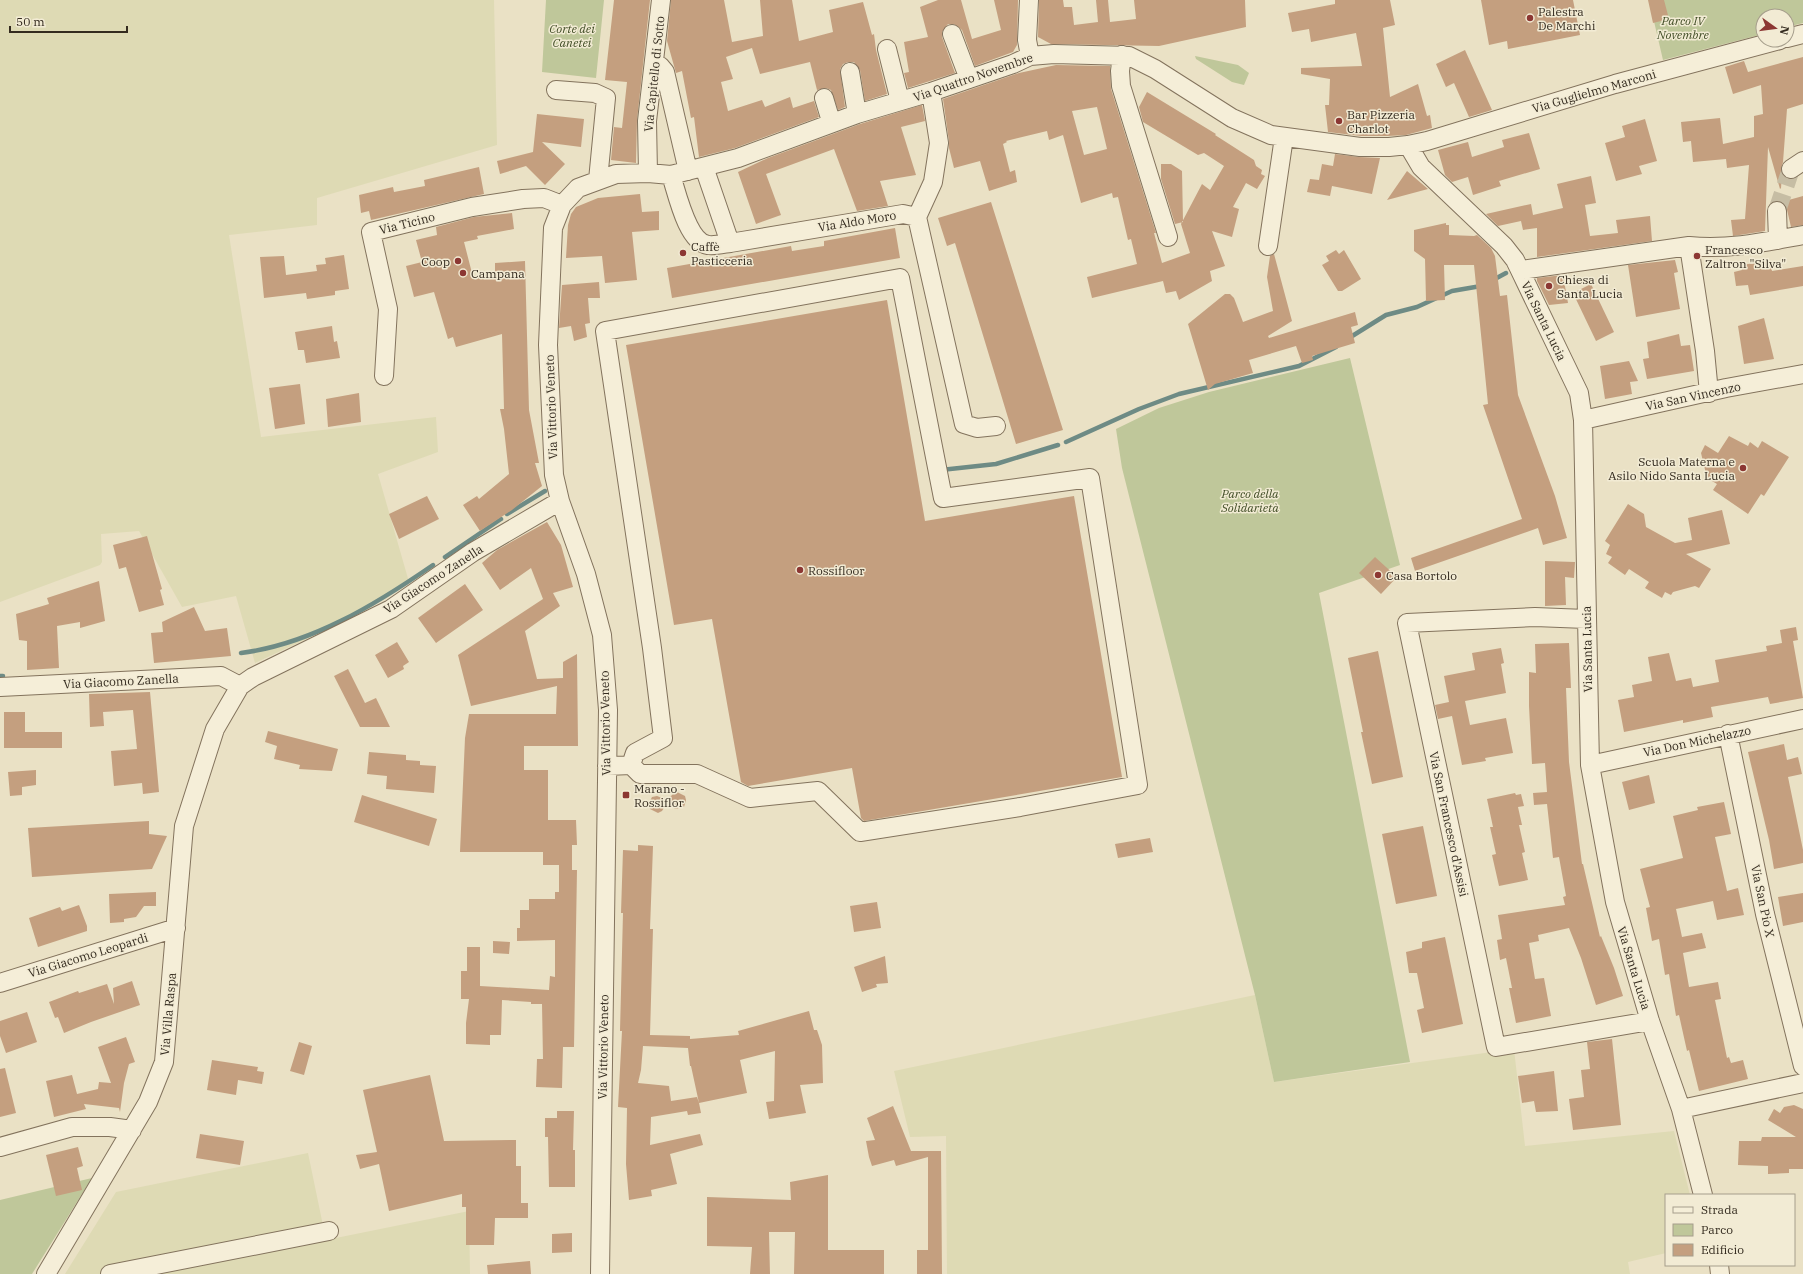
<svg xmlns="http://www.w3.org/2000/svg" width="1803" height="1274" font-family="'IBM Plex Serif',serif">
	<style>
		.farmland { fill: #dedab4 }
		.green { fill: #bfc79a }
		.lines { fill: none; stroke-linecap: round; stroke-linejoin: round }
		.stream { stroke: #6e8b85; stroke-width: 4.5 }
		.building { fill: #c49f7f; fill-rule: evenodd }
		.minor-tunnel { stroke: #c6bda4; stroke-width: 18; stroke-dasharray: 18 9; stroke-linecap: butt }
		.minor-casing { stroke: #83735d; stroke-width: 20 }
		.minor { stroke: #f5eed8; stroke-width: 18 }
		.poi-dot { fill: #8c3733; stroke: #f2ebd4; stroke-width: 1.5 }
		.labels { text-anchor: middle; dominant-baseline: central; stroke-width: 3; stroke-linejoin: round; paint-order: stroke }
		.poi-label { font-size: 12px; fill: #342b1f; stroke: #f2ebd4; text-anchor: start }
		.park-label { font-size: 12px; font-style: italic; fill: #434f28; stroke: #f2ebd4 }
		.street-label { font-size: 12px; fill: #342b1f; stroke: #f2ebd4 }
	</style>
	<rect width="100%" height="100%" fill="#eae1c5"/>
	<path class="farmland" d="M0 0H494L497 145 317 198V225L229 235 261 437 436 417 438 452 378 474 409 582 389 595 319 633 255 663 236 596 182 607 139 531 101 534 102 562 100 565 0 602Z
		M1255 995 1274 1082 1514 1049 1525 1146 1674 1131 1690 1195H1666V1253L1628 1262 1630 1274H947L946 1136 910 1137 894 1071Z
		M308 1153 326 1240 469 1211 470 1274H65L116 1192Z"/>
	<path class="green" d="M546 0H604L596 78 542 72Z
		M1649 0H1803V23L1787 27V16H1763V34L1663 60Z
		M1195 56 1238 65 1249 73 1244 85 1232 82 1196 59Z
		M1350 358 1400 565 1319 593 1410 1062 1274 1082 1255 995 1122 468 1116 429 1159 408 1209 392Z
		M92 1178 32 1274H0V1200Z"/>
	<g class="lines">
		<path class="stream" d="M1493 280 1506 273
			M1349 338 1386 315 1417 307 1452 291 1481 286
			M1066 442 1139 409 1179 394 1299 366 1336 347
			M941 470 996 464 1058 445
			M507 514 545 491
			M445 557 501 519
			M241 653C311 644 375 605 433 565
			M0 676H3"/>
	</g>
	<path class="building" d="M614 0H650L637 120 636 163 611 160 614 127 622 128 627 82 605 80Z
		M671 0H724L732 42 763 36 760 0H792L799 41 833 32 829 10 863 2 872 35 874 34 876 50 887 94 865 101 860 70 854 62H848L843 64 840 69 845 107 838 110 831 90 826 88 817 90 810 62 760 74 752 48 726 57 733 79 721 82 728 111 762 100 765 107 790 97 793 108 814 101 819 117 735 148 699 157 694 117 691 118 682 71 676 73 667 41Z
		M938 0H961L972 39 1001 30 994 0H1018L1017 45 1013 52 975 66 962 30 954 24H948L942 32V37L955 73 908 88 904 73 909 72 904 42 928 37 920 7Z
		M1039 0H1063L1064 7H1072L1074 25 1098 22 1096 0H1108L1110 22 1136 19 1134 0H1245L1246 27 1159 46 1051 44 1038 37Z
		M1335 0H1390L1395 25 1383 28 1390 97 1418 84 1427 116 1430 115 1432 128 1406 135 1388 136H1361L1328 132 1325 105H1329L1330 79 1301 74V68L1362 66 1356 33 1311 42 1309 29 1292 32 1288 13 1335 4Z
		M1481 0H1573L1580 35 1508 49 1507 41 1489 45Z
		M1648 0H1664L1669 19 1653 23Z
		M1465 50 1492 110 1469 117 1454 83 1446 87 1436 64Z
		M1803 57V104L1787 109 1783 162 1781 169 1782 175 1781 188 1780 189 1768 147 1765 231 1733 236 1731 220 1745 219 1749 165 1727 168 1726 159 1693 162 1691 141 1683 142 1681 122 1720 118 1723 144 1754 137V116L1763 114 1761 85 1733 94 1725 67 1744 61 1748 72Z
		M1056 65 1110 66 1111 89 1156 233H1154L1162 263 1190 253 1181 224 1202 184 1210 190 1224 166 1204 153 1198 155 1143 122 1139 107 1147 92 1216 134 1215 135 1254 160 1256 166 1262 170 1261 174 1265 176 1257 189 1246 183 1233 207 1239 209 1232 237 1212 231 1225 266 1210 271 1212 281 1179 300 1176 291 1166 293 1163 281 1092 298 1087 277 1137 264 1131 239 1128 240 1118 197 1113 198 1112 193 1081 203 1063 135 1049 140 1047 131 1006 141 1007 142 1003 144 1010 172 1015 170 1017 182 989 191 980 161 954 168 949 148V141L943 99 1019 73ZM1097 107 1107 149 1084 155 1072 111Z
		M922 105 925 121 901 127 916 175 880 181 888 206 857 211 834 149 766 174 781 215 756 224 738 172 768 158 860 124Z
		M537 114 584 119 581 147 542 142 565 164 545 185 526 166 500 174 497 161 533 152Z
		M1645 119 1657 161 1639 166 1642 174 1616 181 1605 143 1625 137 1622 126Z
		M1529 133 1540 169 1499 181 1501 186 1473 195 1468 177 1452 182 1445 175 1438 150 1468 142 1472 157 1504 147 1502 140Z
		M1335 154 1359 157 1380 158 1372 194 1332 186 1330 196 1307 192 1310 179 1319 180 1322 164 1333 166Z
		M1161 164H1171L1182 171 1183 222 1175 224 1161 179Z
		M479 167 484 194 371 220 369 211 361 213 359 195 393 187 394 192 425 186 424 180Z
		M1407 171 1428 189 1387 200Z
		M1591 176 1596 203 1585 205 1590 236 1618 233 1616 220 1650 216 1652 241 1537 257V228L1523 230 1521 221 1498 226 1486 214 1531 204 1533 215 1563 208 1557 184Z
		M640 194 642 212 659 211V230L632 232 637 280 605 283 602 256 566 258 568 225 571 214 576 207 598 198Z
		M1803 196V225L1791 227 1785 201Z
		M991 202 1063 430 1016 444 955 243 947 246 938 218Z
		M512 213 514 229 477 236 478 239 464 242 473 277 495 273V263L525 261 529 410 539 463H535L542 486 512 510 480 531 463 505 477 496 479 499 509 474 504 429 500 409H504L502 334 456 347 453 337 448 339 434 292 414 297 406 266 422 262 416 240 437 235 436 227 474 217Z
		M1446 223V225H1449V235L1474 236 1477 235 1491 248 1495 256 1500 296 1507 295 1518 395 1555 496 1567 538 1543 545 1538 528 1415 571 1411 558 1522 519 1483 405 1488 404 1474 265H1444L1445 300 1426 301 1425 259 1414 251V230Z
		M895 228 900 258 672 298 667 268 791 246 792 251 824 246V241Z
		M1336 250 1339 254 1344 250 1361 279 1342 291H1338L1322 265 1329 261 1326 256Z
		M1274 254 1292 321 1268 336 1269 338 1355 312 1358 325 1351 327 1355 343 1312 356 1313 360 1302 363 1296 346 1249 360 1253 373 1215 384 1208 390 1188 324 1225 294H1230L1234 298 1243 322 1273 311 1267 277 1270 256Z
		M344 255 349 289 335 291V295L307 299 306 293 264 298 260 257 284 256 286 275 317 271 316 265 326 264 325 258Z
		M1675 260 1678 272 1674 273 1680 309 1636 317 1628 265Z
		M1770 261 1772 271 1803 266V286L1750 295 1748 285 1736 286 1734 272 1742 270 1741 265Z
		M1563 275 1568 303 1549 305 1537 281V278Z
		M599 282 600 298H588L590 323 585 324 587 337 574 341 571 326 559 328 562 285Z
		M1591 284 1614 332 1596 341 1573 293Z
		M887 300 925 521 1074 496 1122 777 864 821 861 818 852 768 748 786 741 782 712 619 674 625 626 345Z
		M1764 318 1774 359 1744 364 1738 326Z
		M332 326 334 342 337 341 340 358 306 363 304 350H298L295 332Z
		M1679 334 1681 346 1690 345 1694 371 1647 379 1643 359 1649 358 1647 342Z
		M1629 361 1638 381 1630 382 1632 394 1605 399 1600 366Z
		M300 384 305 424 275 429 269 388Z
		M359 393 361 422 328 427 326 399Z
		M1729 436 1748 446 1750 442 1758 448 1762 441 1789 457 1764 496 1761 494 1748 514 1713 490 1717 484 1707 478 1701 453 1705 445 1718 453Z
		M427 496 439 519 399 539 389 514Z
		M1628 504 1644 514 1646 527 1675 543 1692 540 1688 518 1722 510 1730 544 1686 554 1711 569 1699 588 1695 586 1673 592 1671 595 1665 592 1662 598 1645 588 1649 582 1629 569 1625 575 1608 563 1612 557 1606 554 1610 545 1605 541Z
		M547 522 561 545 573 587 553 593 560 606 525 631 537 679 563 678V662L577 654 578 746H524V770H548V820H576L577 845H572V870H577L574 1047H563L562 1088 536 1087 537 1059H543L542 1004H531V1002L502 1000 501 1035H490V1045L466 1044V1023L469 999H461V971H467V947H480V986L549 990 550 976 555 977V940L517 941V928H520V910H529V899H555V892H559V865H543V852H460L465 738 469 714H556L557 686 471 706 458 655 543 599 531 568 500 590 482 563 497 550Z
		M147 536 162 589 160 590 164 605 139 612 126 567 119 569 113 545Z
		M1375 557 1397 577 1381 594 1359 573Z
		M1545 561 1575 562 1574 578 1565 577 1566 605 1545 606Z
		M99 581 105 621 80 628V622L57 626 59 668 27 670V641L19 640 16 614 49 604 47 598Z
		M465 584 483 610 436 643 418 618Z
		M194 607 205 631 227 628 231 656 154 663 151 633 163 632 162 622Z
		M1796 627 1798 640 1793 641 1803 698 1770 704 1768 697 1711 707 1713 717 1683 723V720L1624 732 1618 700 1634 697 1632 685 1652 681 1648 657 1669 653 1676 681 1691 678 1693 687 1719 682 1715 660 1767 651 1766 646 1782 643 1780 630Z
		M397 642 409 662 403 666 404 669 388 678 375 655Z
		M1569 643 1571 688H1566L1569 762 1582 864H1583L1600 937 1601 936 1614 968 1623 996 1596 1005 1581 958 1569 928 1538 935 1539 941 1529 943 1535 979 1544 978 1551 1016 1516 1023 1509 988H1512L1506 958 1500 960 1497 940 1502 939 1498 915 1565 905 1563 897 1566 896 1559 857 1553 858 1547 804 1534 805 1533 793 1547 792 1545 763 1532 764 1529 706V672L1536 673 1535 644Z
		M1501 648 1504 663 1501 664 1506 693 1465 701 1470 725 1506 718 1513 753 1485 758 1486 761 1462 765 1452 716 1438 719 1435 705 1449 702 1444 676 1475 670 1472 653Z
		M1378 651 1403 777 1372 784 1361 732H1363L1348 658Z
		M348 669 365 703 376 698 390 727H360L334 676Z
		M150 692 159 792 143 794 142 783 114 786 111 751 137 749 133 710 103 712 104 726 90 727 89 694Z
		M4 712H25V732H62V748H4Z
		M268 731 338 749 332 771 299 769 300 765 274 759 277 746 265 742Z
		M1784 744 1787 760 1798 757 1802 774 1788 777 1803 850V863L1774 869 1769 840 1748 752Z
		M369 752 406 755V760L420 761V765L436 766 434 793 386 789 387 776 367 774Z
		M36 770V785L22 787V795L10 796 8 772Z
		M1649 775 1655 803 1629 810 1622 782Z
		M677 792 685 796 686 800 684 807 675 809 667 803 662 811 658 813 650 809 648 805 652 797 657 796 667 800 673 794Z
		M1515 793 1516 795 1521 794 1524 806 1518 807 1522 825H1519L1525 852 1522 853 1528 880 1499 886 1492 855 1496 854 1490 827H1493L1487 799Z
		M362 795 437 819 429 846 354 822Z
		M1724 802 1731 834 1715 837 1727 891 1738 888 1744 915 1717 920 1713 901 1676 909 1682 937 1702 933 1706 948 1683 953 1689 987 1718 982 1721 999 1715 1000 1727 1058 1729 1057 1731 1063 1743 1060 1748 1079 1699 1091 1689 1050 1687 1051 1679 1015 1676 1016 1669 974 1665 975 1659 939 1652 941 1646 908 1650 907 1640 869 1683 858 1673 816 1698 810 1697 807Z
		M149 821V834L167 836 152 869 32 877 28 828Z
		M1423 826 1437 896 1396 904 1382 834Z
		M1150 838 1153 852 1118 858 1115 844Z
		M638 845 653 846 650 929H653L650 1035 690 1036V1039L739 1035 738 1031 809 1011 814 1030H817L822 1045 823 1083 800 1085 806 1113 769 1119 766 1102 774 1101 775 1051 740 1060 747 1093 699 1103 701 1113 688 1115 687 1111 651 1117 650 1145 700 1134 703 1145 670 1154 677 1184 651 1190 652 1196 629 1200 626 1164 627 1108 618 1107 622 1031H620L623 913H621L623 850 638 851ZM643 1046 688 1048 690 1066H691L699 1103 697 1097 671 1101 669 1086 638 1083 641 1070Z
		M156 892V906H144L136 917 124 919V922L110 923 109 894Z
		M1803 893V922L1783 926 1778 897Z
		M877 902 881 928 854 932 850 906Z
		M79 905 87 926V931L38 947 29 918 60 907 62 911Z
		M1445 937 1463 1024 1422 1033 1417 1010 1424 1008 1417 973H1409L1406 952 1422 948V942Z
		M493 941 510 942 509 954 493 953Z
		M885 956 888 983 876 984 877 987 862 992 854 967Z
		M132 981 140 1005 91 1022 64 1033 58 1017 55 1018 49 1002 78 991 79 993 107 984 114 1004 113 988Z
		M27 1012 37 1042 6 1053 0 1036V1021Z
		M126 1037 135 1062 129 1064 124 1083 120 1112 119 1108 84 1104 86 1109 54 1117 46 1081 72 1075 77 1094 98 1089 99 1082 111 1083 98 1047Z
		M1612 1039 1621 1125 1573 1130 1569 1099 1584 1097 1581 1070 1590 1069 1587 1042Z
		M299 1042 312 1046 304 1075 290 1071Z
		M212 1060 258 1067 257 1071 264 1072 262 1084 238 1080 236 1095 207 1090Z
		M5 1068 16 1113 0 1117V1069Z
		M1554 1071 1558 1111 1536 1112 1534 1101 1522 1103 1518 1076Z
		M430 1075 444 1141 516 1140V1166H521V1203H528V1218H495L494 1245H466V1207H462V1194L389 1211 379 1164 360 1169 356 1155 377 1152 363 1090Z
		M1794 1105 1803 1109V1169H1789V1173L1768 1174V1166L1738 1165 1739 1141H1761L1762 1137H1796L1768 1120 1774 1109 1780 1113 1784 1107Z
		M893 1106 911 1151H941L942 1274H917V1250H928V1157L896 1166 894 1160 872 1166 869 1157 866 1141 875 1140 867 1118Z
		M557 1111H574L573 1150H575V1187H549L548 1137H545V1118H557Z
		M200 1134 244 1141 240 1165 196 1158Z
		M78 1147 83 1166 77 1168 82 1190 56 1196 46 1155Z
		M828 1175V1250H884V1274H794L795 1232H769L770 1274H750L752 1247 707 1246V1197L791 1200 790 1182Z
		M572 1233V1252L552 1253V1234Z
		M530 1261 531 1274H488L487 1265Z"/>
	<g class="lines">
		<path class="minor-tunnel" d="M1777 211 1791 169"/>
		<defs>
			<path id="minor" d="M1029 0 1027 40 1030 56
				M952 34 969 79
				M1787 38 1803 34
				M887 49 900 101
				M1122 55 1120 71 1121 86 1168 237
				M654 69 660 66 665 72 688 171
				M850 72 857 114
				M556 90 595 93 606 98 598 180
				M824 98 830 118
				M1408 145 1421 167 1504 246 1515 260 1579 393 1583 420 1590 765 1615 902 1650 1021 1681 1109 1703 1195
				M704 167 730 243
				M1791 169 1803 161
				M648 173 647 121 661 0
				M671 175C677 193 687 242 708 245 714 246 723 244 730 243L903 214 917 217 964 424 977 428 996 426
				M1777 211 1778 240
				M917 217 933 182 939 143 931 92
				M1268 246 1284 137
				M1689 246C1728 250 1765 242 1803 235
				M1521 270 1689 246 1705 351 1709 393
				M384 376 388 309 371 232 472 207 523 199 544 198 562 205
				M1583 420 1726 388 1803 374
				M1586 619 1535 617 1407 623 1496 1047 1650 1021
				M0 687 221 676 240 686
				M1728 734 1765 914 1803 1066
				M1590 765 1803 719
				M607 766 631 765 640 774H697L750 798 818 791 860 832 1020 807 1138 785 1090 478 943 498 900 278 605 331 652 648 663 738 635 753 631 765
				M0 983 176 928
				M1681 1109 1803 1083
				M0 1147 72 1127H110L132 1130
				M1719 1265 1720 1274
				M46 1274 148 1102 164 1062 184 826 215 729 240 686 253 677 391 609 473 552 560 501
				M110 1274 329 1231
				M600 1274 608 710 602 635 586 574 560 501 554 475 548 345 553 228 562 205 578 188 616 174 648 173 671 175 738 158 857 114 931 92 1013 64 1030 56 1054 54 1129 56 1155 69 1232 118 1271 135 1360 147H1389L1408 145 1427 141 1615 84 1780 40"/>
		</defs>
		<use href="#minor" class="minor-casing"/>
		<use href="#minor" class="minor"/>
	</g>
	<g class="poi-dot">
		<circle cx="1530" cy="18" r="4"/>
		<circle cx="1339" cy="121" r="4"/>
		<circle cx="683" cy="253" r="4"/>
		<circle cx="1697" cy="256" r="4"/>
		<circle cx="458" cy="261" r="4"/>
		<circle cx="463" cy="273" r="4"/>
		<circle cx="1549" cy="286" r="4"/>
		<circle cx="1743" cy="468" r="4"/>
		<circle cx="800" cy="570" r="4"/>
		<circle cx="1378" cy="575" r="4"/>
		<rect x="622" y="791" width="8" height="8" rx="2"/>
	</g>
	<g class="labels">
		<g class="poi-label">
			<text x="1538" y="11">Palestra<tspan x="1538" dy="14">De Marchi</tspan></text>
			<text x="1347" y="114">Bar Pizzeria<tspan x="1347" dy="14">Charlot</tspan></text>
			<text x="691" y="246">Caffè<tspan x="691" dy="14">Pasticceria</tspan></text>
			<text x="1705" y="249">Francesco<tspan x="1705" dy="14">Zaltron "Silva"</tspan></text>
			<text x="450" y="261" text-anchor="end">Coop</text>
			<text x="471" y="273">Campana</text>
			<text x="1557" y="279">Chiesa di<tspan x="1557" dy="14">Santa Lucia</tspan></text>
			<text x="1735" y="461" text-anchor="end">Scuola Materna e<tspan x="1735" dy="14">Asilo Nido Santa Lucia</tspan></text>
			<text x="808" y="570">Rossifloor</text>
			<text x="1386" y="575">Casa Bortolo</text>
			<text x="634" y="788">Marano -<tspan x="634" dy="14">Rossiflor</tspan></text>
		</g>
		<g class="park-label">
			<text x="1683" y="20">Parco IV<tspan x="1683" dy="14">Novembre</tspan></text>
			<text x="572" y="28">Corte dei<tspan x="572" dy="14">Canetei</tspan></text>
			<text x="1250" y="493">Parco della<tspan x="1250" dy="14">Solidarietà</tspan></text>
		</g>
		<g class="street-label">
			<text transform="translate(654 74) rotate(-84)">Via Capitello di Sotto</text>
			<text transform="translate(973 77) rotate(-19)">Via Quattro Novembre</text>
			<text transform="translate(1594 91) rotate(-16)">Via Guglielmo Marconi</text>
			<text transform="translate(857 221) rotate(-9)">Via Aldo Moro</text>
			<text transform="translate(407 223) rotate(-14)">Via Ticino</text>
			<text transform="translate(1544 321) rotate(64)">Via Santa Lucia</text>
			<text transform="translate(1693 396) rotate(-12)">Via San Vincenzo</text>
			<text transform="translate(551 407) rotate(-92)">Via Vittorio Veneto</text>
			<text transform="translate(433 579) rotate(-33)">Via Giacomo Zanella</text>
			<text transform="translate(1587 649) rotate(-91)">Via Santa Lucia</text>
			<text transform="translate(121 681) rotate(-3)">Via Giacomo Zanella</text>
			<text transform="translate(605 723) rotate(-91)">Via Vittorio Veneto</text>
			<text transform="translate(1697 741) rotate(-12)">Via Don Michelazzo</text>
			<text transform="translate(1449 824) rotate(78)">Via San Francesco d'Assisi</text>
			<text transform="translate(1763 901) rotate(78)">Via San Pio X</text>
			<text transform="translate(88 955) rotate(-17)">Via Giacomo Leopardi</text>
			<text transform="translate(1634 968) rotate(73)">Via Santa Lucia</text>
			<text transform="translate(168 1014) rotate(-85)">Via Villa Raspa</text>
			<text transform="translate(603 1047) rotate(-89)">Via Vittorio Veneto</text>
		</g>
	</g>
	<rect x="1665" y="1194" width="130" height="72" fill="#f2ebd4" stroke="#a69e8c"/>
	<rect x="1673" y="1207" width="20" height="6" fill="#f5eed8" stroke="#a69e8c"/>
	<text x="1701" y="1214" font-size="12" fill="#342b1f">Strada</text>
	<rect x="1673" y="1224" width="20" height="12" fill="#bfc79a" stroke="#a69e8c"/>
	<text x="1701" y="1234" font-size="12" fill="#342b1f">Parco</text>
	<rect x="1673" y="1244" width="20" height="12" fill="#c49f7f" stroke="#a69e8c"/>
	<text x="1701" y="1254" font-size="12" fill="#342b1f">Edificio</text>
	<g transform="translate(1775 28) rotate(104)"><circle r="19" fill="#f2ebd4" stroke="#a69e8c"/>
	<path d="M0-3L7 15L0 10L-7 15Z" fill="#8c3733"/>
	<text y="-6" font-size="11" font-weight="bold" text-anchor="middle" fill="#342b1f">N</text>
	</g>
	<path d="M10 26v6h117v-6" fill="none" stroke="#342b1f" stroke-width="2"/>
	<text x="16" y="26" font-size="12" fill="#342b1f" stroke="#f2ebd4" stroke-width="3" paint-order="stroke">50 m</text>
</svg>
